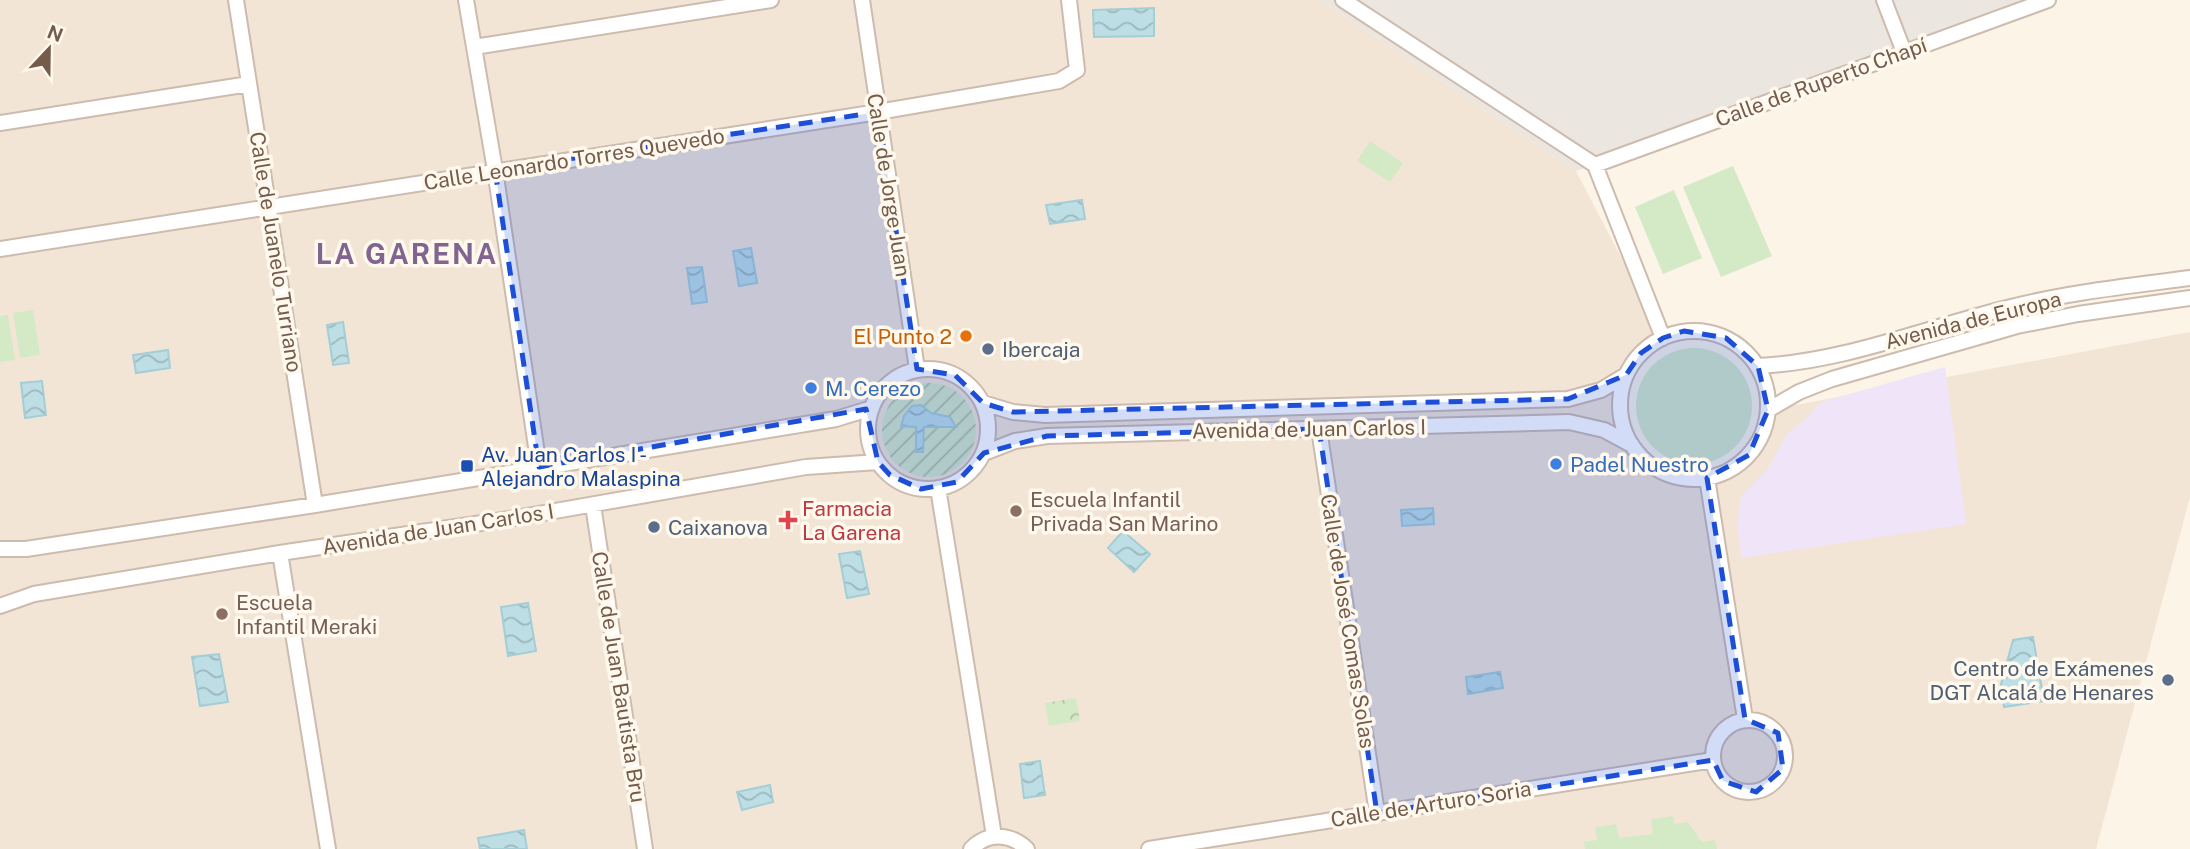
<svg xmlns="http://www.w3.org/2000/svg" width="2190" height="849" font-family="'Public Sans',sans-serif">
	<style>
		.residential { fill: #f3e5d6 }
		.industrial { fill: #ece6e0 }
		.education { fill: #f0e4f8 }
		.grass { fill: #d4e9c6 }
		.park { fill: url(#park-crowns) }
		.garden { fill: url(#garden-furrows) }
		.water { fill: url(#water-waves); stroke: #a3ced6; stroke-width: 2 }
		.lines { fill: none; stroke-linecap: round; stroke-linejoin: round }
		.minor-casing { stroke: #cdbbae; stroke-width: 18 }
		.minor { stroke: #fff; stroke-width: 14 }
		.marked { fill: #1d4ed8; fill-opacity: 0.2; stroke: #1d4ed8; stroke-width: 5; stroke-dasharray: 14 9; stroke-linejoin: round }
		.food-dot { fill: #e8710a; stroke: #fef8ed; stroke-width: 2.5 }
		.service-dot { fill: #5c6f8a; stroke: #fef8ed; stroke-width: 2.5 }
		.shop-dot { fill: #3f7fe0; stroke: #fef8ed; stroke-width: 2.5 }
		.transit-dot { fill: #1a4fb4; stroke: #fef8ed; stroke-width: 2.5 }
		.education-dot { fill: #8d6e63; stroke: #fef8ed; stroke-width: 2.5 }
		.health-dot { fill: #e0444e; stroke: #fef8ed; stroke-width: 2.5 }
		.labels { text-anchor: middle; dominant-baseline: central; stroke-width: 7; stroke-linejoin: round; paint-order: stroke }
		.street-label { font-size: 21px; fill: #745b4c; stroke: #fef8ed }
		.food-label { font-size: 21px; fill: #c56008; stroke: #fef8ed; text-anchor: end }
		.service-label { font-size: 21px; fill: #4e5e75; stroke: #fef8ed; text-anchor: start }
		.shop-label { font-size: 21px; fill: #366cbe; stroke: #fef8ed; text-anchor: start }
		.transit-label { font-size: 21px; fill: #164399; stroke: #fef8ed; text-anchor: start }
		.education-label { font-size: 21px; fill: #785e54; stroke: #fef8ed; text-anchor: start }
		.health-label { font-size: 21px; fill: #be3a42; stroke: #fef8ed; text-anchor: start }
		.district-label { font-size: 28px; font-weight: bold; letter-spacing: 2px; fill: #816490; stroke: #fef8ed }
	</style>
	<defs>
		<pattern id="park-crowns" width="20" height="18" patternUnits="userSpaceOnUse" patternTransform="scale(1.75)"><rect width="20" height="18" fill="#d4e9c6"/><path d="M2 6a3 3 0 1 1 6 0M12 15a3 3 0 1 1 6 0" fill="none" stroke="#b1c0a3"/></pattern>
		<pattern id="garden-furrows" width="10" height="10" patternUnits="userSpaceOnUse" patternTransform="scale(1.75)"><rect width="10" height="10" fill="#d4e9c6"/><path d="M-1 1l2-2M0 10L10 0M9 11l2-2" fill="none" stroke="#b1c0a3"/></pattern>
		<pattern id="water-waves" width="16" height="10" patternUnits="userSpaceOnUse" patternTransform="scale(1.75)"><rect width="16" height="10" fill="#bcdee4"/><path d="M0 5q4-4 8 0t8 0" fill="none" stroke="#9db7bb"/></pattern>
	</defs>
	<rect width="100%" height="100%" fill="#fbf4e7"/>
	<path class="residential" d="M0 0H1320L1576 171 1663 338 1641 353 1626 375 1620 399 1622 422 1632 445 1647 462 1665 473 1686 478H1707L1731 469 1749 455 1763 434 1768 410 2190 332V497L2096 849H0Z"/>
	<path class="industrial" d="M1320 0H2048L1576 171Z"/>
	<path class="education" d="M1945 367 1966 524 1742 558 1737 526 1741 496 1767 470 1787 434 1808 417 1821 402Z"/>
	<path class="grass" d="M1370 141 1403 163 1390 182 1357 161Z
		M1733 166 1772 256 1721 277 1683 187Z
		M1674 190 1702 258 1663 274 1635 207Z
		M33 310 40 355 20 358 13 313Z
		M8 315 15 360 0 362V316Z
		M1636 406a58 58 0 1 1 116 0a58 58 0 1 1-116 0Z
		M1673 816 1674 824 1688 822 1702 842 1715 840 1717 849H1585L1584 842 1597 840 1595 827 1616 824 1619 838 1653 834 1651 819Z"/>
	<path class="park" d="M1076 698 1080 721 1049 726 1045 703Z"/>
	<path class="garden" d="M882 430a47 47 0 1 1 94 0a47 47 0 1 1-94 0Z"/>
	<path class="water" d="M1154 8V36L1094 37 1093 10Z
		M1082 200 1085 219 1050 224 1046 205Z
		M751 248 757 283 739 286 733 251Z
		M702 267 707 302 692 304 687 268Z
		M343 322 349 363 333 365 327 325Z
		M168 350 170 368 136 373 133 355Z
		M42 381 46 415 25 418 21 383Z
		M921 405 931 413 950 417 956 427H924L923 452H916V427L901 426 904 416 912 406Z
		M1433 508 1434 524 1402 526 1401 510Z
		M1123 531 1150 554 1134 572 1108 548Z
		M860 551 869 594 847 598 839 554Z
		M528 603 536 651 508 656 501 607Z
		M2033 637 2044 701 2004 707 2001 684 2013 640Z
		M219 654 228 702 200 706 192 657Z
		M1500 672 1503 688 1468 694 1466 677Z
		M1040 761 1045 795 1024 798 1020 764Z
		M770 785 773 802 742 810 737 792Z
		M524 830 527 849H480L478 838Z"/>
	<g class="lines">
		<defs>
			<path id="minor" d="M236 0 315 505
				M466 0 495 170 539 467
				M862 0 917 369
				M1343 0 1595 165 1663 338
				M1884 0 1904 52
				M474 47 771 0
				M0 123 249 84
				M1595 165 2048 0
				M0 249 878 112 1059 81 1077 70 1069 0
				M1620 405a74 74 0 1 1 148 0a74 74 0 1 1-148 0Z
				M1758 366C1845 362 1927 327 2011 307 2070 292 2130 286 2190 278
				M868 429a60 60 0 1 1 120 0a60 60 0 1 1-120 0Z
				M983 403 1013 412 1045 415 1568 399 1601 390 1626 375
				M1768 410 1799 392 1832 379 2017 326 2078 314 2190 298
				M1319 429 1377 813
				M984 453 1015 441 1047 436 1569 422 1604 430 1632 445
				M1707 478 1745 719
				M938 488 994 836
				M593 505 645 849
				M0 549H26L315 505 836 419 872 408
				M280 553 328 849
				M0 606 34 594 280 553 515 518 806 467 878 462
				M1713 756a36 36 0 1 1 72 0a36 36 0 1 1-72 0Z
				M971 849C988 832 1010 833 1027 849
				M1149 849 1713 760"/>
		</defs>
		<use href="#minor" class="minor-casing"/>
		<use href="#minor" class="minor"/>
	</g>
	<path class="marked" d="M878 112 917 369 955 375 983 403 1013 412 1568 399 1626 375 1641 353 1663 338 1684 331 1726 338 1758 366 1768 410 1749 455 1707 478 1745 719 1778 733 1783 769 1756 792 1723 781 1713 760 1377 813 1319 429 1047 436 984 453 957 482 921 489 890 475 878 462 866 409 539 467 495 170Z"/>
	<circle class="food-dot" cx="966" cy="336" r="7"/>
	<g class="service-dot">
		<circle cx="988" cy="349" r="7"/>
		<circle cx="654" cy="527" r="7"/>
		<circle cx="2168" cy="680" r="7"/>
	</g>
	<g class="shop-dot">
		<circle cx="811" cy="388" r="7"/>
		<circle cx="1556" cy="464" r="7"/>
	</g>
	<rect class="transit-dot" x="460" y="459" width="14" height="14" rx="3.5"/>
	<g class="education-dot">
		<circle cx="1016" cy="511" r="7"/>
		<circle cx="222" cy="614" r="7"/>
	</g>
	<path class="health-dot" d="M784.5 509.5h7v7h7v7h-7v7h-7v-7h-7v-7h7z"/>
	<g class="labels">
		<g class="street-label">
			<text transform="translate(1821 82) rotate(-20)">Calle de Ruperto Chapí</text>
			<text transform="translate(574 159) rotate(-9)">Calle Leonardo Torres Quevedo</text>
			<text transform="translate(889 185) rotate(81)">Calle de Jorge Juan</text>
			<text transform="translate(276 252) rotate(81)">Calle de Juanelo Turriano</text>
			<text transform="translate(1973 320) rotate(-14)">Avenida de Europa</text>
			<text transform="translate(1309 429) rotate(-1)">Avenida de Juan Carlos I</text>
			<text transform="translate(438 529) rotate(-9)">Avenida de Juan Carlos I</text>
			<text transform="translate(1348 621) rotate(81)">Calle de José Comas Solas</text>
			<text transform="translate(619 677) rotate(81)">Calle de Juan Bautista Bru</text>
			<text transform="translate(1431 804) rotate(-9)">Calle de Arturo Soria</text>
		</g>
		<g class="food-label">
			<text x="952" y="336">El Punto 2</text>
		</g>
		<g class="service-label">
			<text x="1002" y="349">Ibercaja</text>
			<text x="668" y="527">Caixanova</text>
			<text x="2154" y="668" text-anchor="end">Centro de Exámenes<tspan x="2154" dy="24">DGT Alcalá de Henares</tspan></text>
		</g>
		<g class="shop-label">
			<text x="825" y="388">M. Cerezo</text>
			<text x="1570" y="464">Padel Nuestro</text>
		</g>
		<g class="transit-label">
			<text x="481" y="454">Av. Juan Carlos I -<tspan x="481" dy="24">Alejandro Malaspina</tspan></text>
		</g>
		<g class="education-label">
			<text x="1030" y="499">Escuela Infantil<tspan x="1030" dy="24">Privada San Marino</tspan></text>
			<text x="236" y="602">Escuela<tspan x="236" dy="24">Infantil Meraki</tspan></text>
		</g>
		<g class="health-label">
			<text x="802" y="508">Farmacia<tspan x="802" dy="24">La Garena</tspan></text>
		</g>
		<g class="district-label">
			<text x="407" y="253">LA GARENA</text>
		</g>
	</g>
	<g transform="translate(49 49) rotate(22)" stroke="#fef8ed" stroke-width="5" paint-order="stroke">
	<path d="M0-5L12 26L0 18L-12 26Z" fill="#745b4c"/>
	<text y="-10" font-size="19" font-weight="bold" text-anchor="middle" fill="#745b4c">N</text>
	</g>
</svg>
